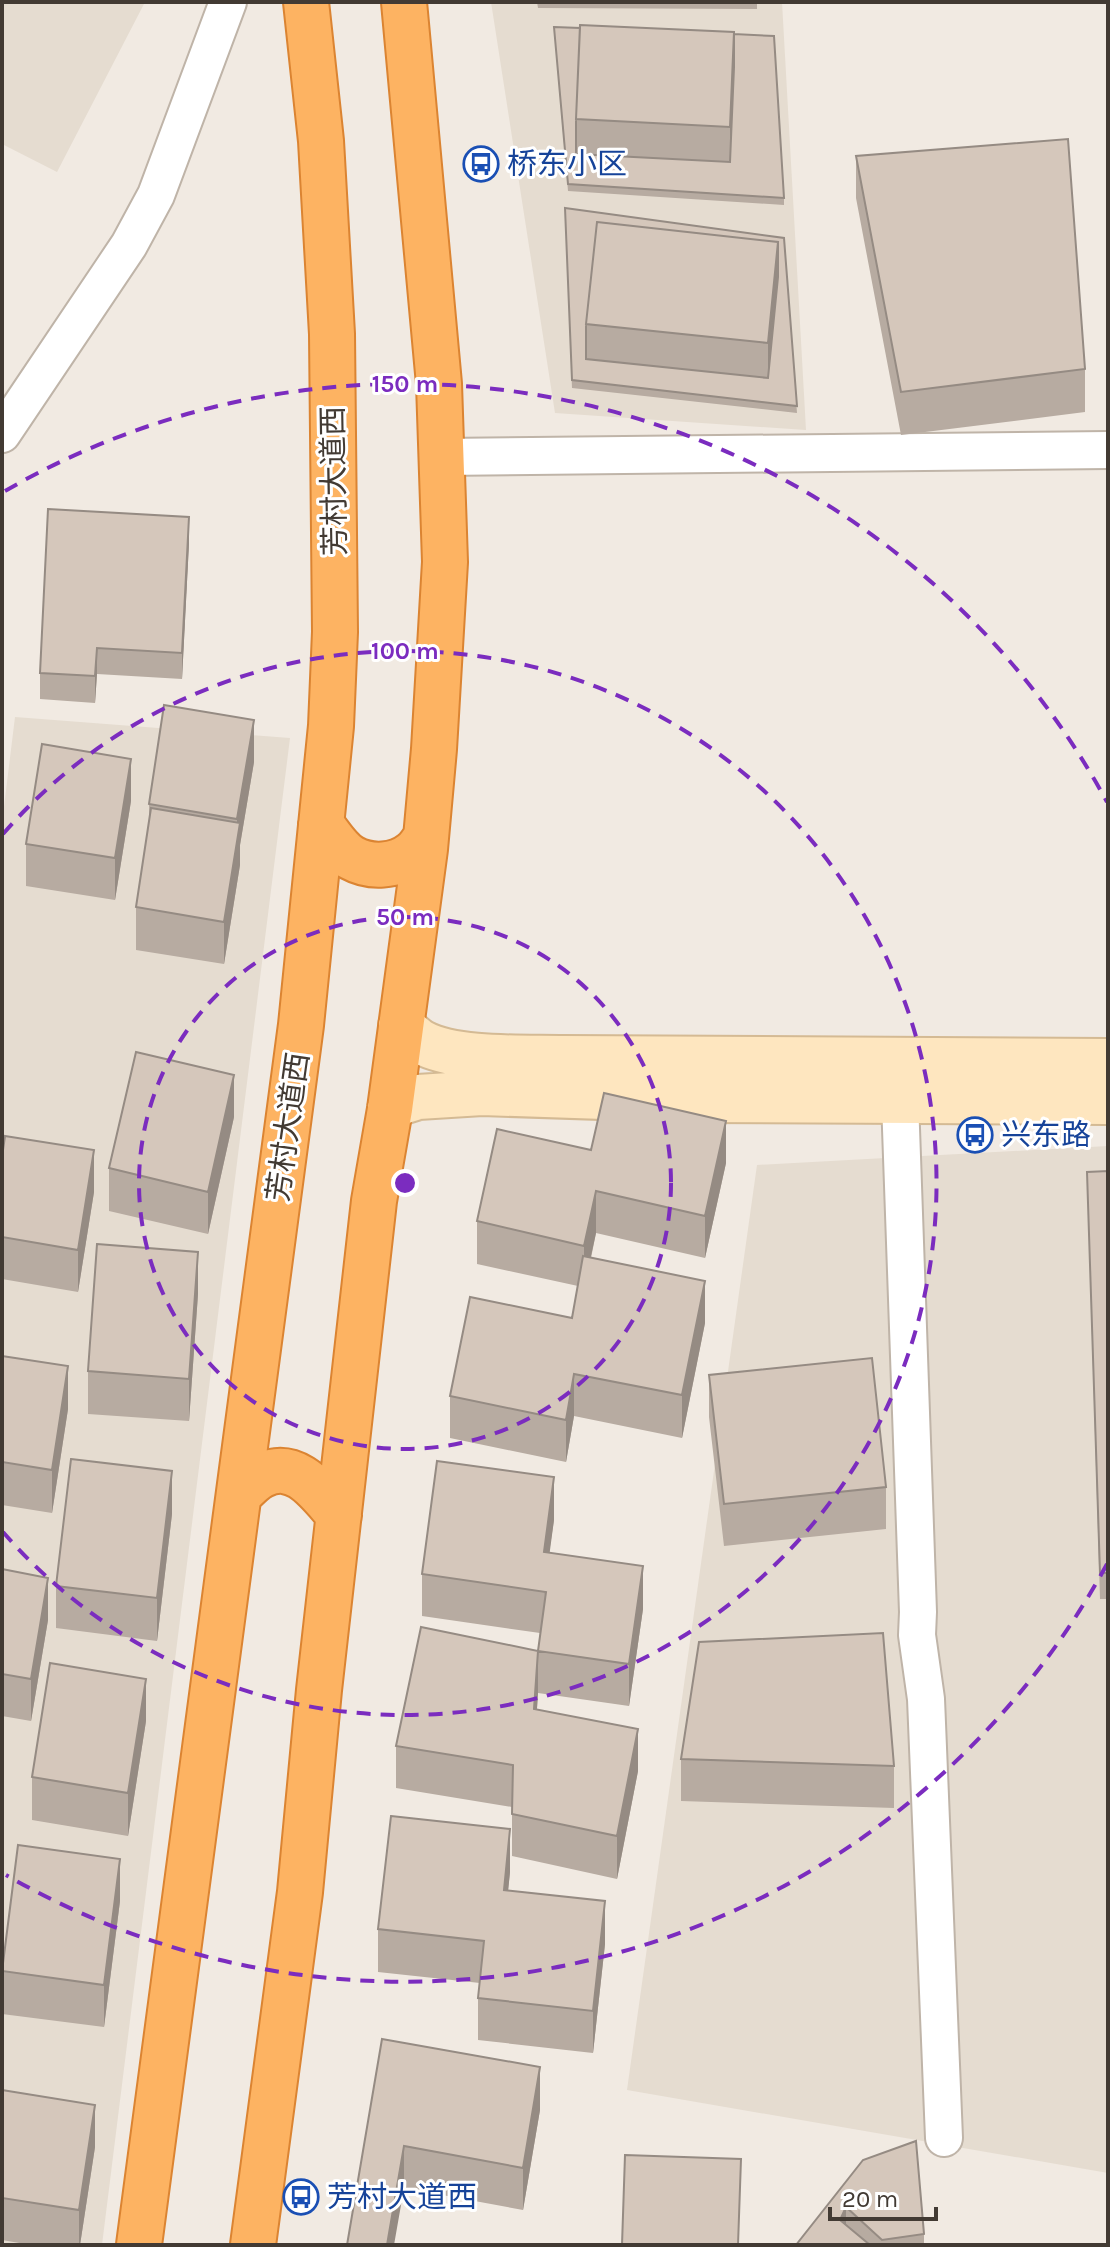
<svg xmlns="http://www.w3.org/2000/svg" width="1110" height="2247" font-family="Karla,'Noto Sans SC',sans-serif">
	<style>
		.residential { fill: #e5dcd0 }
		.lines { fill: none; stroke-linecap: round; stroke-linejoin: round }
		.street-casing { stroke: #bfb4a8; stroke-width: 40 }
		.secondary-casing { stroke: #d4ba94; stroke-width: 48 }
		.highway-casing { stroke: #db8432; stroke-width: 48 }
		.street { stroke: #fff; stroke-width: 36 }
		.secondary { stroke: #fee6bf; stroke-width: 44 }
		.highway { stroke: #fdb362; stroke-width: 44 }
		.wall { fill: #b7aba1 }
		.shaded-wall { fill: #958b83 }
		.building { fill: #d5c7bb; stroke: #958b83; stroke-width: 2; fill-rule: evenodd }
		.ring { fill: none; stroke: #7b2cbf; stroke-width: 4; stroke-dasharray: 14 10 }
		.labels { text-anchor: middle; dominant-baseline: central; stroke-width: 6; stroke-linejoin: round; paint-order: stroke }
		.transit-label { font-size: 30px; fill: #164399; stroke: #fff; text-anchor: start }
		.street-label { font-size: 30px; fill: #423a33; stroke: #fff }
		.centre { fill: #7b2cbf; stroke: #fff; stroke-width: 4 }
		.ring-label { font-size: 24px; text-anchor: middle; font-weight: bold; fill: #7b2cbf; stroke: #fff; stroke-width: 6; stroke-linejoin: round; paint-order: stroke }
	</style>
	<rect width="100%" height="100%" fill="#f1eae2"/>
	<path class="residential" d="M2 2H145L57 172 2 144Z
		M491 2H782L806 430 555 413Z
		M15 717 290 738 102 2245H2V823Z
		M1108 1146V2173L627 2090 757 1165Z"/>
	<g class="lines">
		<defs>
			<path id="street" d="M2 434 129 245 156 195 228 2
				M441 457 1108 450
				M900 1100 918 1612 917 1635 926 1699 944 2138"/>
			<path id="secondary" d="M401 1026C408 1031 414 1038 421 1042 456 1061 524 1057 564 1058L1108 1061
				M390 1109 402 1102 418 1097 482 1093 693 1100 1108 1102"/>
			<path id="highway" d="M321 824C330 835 339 851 352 858 370 868 396 867 413 853 418 849 422 843 425 838
				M239 1495C246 1488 254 1479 263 1475 297 1459 319 1493 339 1515
				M139 2245 301 1025 331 726 335 632 332 334 321 141 306 2
				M253 2245 300 1892 319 1690 374 1201 390 1109 425 849 434 749 445 562 439 384 404 2"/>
		</defs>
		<use href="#street" class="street-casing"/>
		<use href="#secondary" class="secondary-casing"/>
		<use href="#highway" class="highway-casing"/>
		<use href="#street" class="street"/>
		<use href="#secondary" class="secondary"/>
		<use href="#highway" class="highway"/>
	</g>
	<path class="wall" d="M537 2H757V9L538 8Z
		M554 27 734 32 784 198V205L568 191Z
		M856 156 1085 369V412L901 435 856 198Z
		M565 208 784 238 797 413 572 388Z
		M189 543 182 679 97 674 95 703 40 699V673Z
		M254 762 240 845V865L224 964 136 950V907L149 823V804Z
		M131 801 115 900 26 886V844Z
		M234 1117 208 1234 109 1211V1168Z
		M591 1150 726 1163 705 1258 596 1233 591 1258 705 1323 682 1438 574 1416 566 1462 450 1438V1396L572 1318 578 1286 477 1264V1221Z
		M2 1157 94 1192 78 1292 2 1279Z
		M1108 1171V1599H1100L1087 1172Z
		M198 1294 189 1421 88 1414V1371Z
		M2 1356 68 1409 52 1513 2 1505Z
		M709 1375 886 1487V1529L724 1546 709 1417Z
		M172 1514 157 1641 56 1628V1586Z
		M554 1520 549 1553 643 1609 629 1706 538 1693 537 1709 638 1771 617 1879 512 1856V1807L396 1788V1746L538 1651 540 1633 422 1616V1574Z
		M2 1569 48 1620 31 1721 2 1716Z
		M146 1721 128 1836 32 1820V1777Z
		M681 1759 894 1766V1808L681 1801Z
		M510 1872 508 1890 605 1944 593 2053 478 2040V1998L480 1983 378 1972V1929Z
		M120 1901 104 2027 2 2014V1964Z
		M382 2039 540 2110 523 2210 404 2188Z
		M2 2090 95 2147 80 2245H31L2 2240Z
		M863 2160 924 2234V2245H796Z"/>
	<path class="shaded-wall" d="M734 32V75L730 169V127Z
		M778 242V284L768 386V343Z
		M189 517V543L182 679V653Z
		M97 648V674L95 703V676Z
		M254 720V762L240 845V865L224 964V922L237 840V819Z
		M131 759V801L115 900V858Z
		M234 1075V1117L208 1234V1192Z
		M726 1121V1163L705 1258V1216Z
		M94 1150V1192L78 1292V1250Z
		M596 1191V1233L584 1288V1246Z
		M198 1252V1294L189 1421V1379Z
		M705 1281V1323L682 1438V1395Z
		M68 1366V1409L52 1513V1470Z
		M574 1374V1416L566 1462V1420Z
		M172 1471V1514L157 1641V1598Z
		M554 1477V1520L544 1595V1552Z
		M643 1566V1609L629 1706V1664Z
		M48 1578V1620L31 1721V1679Z
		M538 1651V1693L534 1751V1709Z
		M146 1679V1721L128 1836V1793Z
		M638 1729V1771L617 1879V1836Z
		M510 1829V1872L504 1932V1890Z
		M120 1859V1901L104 2027V1985Z
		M605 1901V1944L593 2053V2011Z
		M540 2067V2110L523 2210V2168Z
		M95 2105V2147L80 2245H79V2210Z
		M404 2146V2188L394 2245H387Z
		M846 2207V2242L840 2220Z"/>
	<path class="building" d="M580 25 734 32 730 127 576 119Z
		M554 27 580 28 576 119V154L730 162 734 67V34L774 36 784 198 568 184Z
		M1068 139 1085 369 901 392 856 156Z
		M565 208 784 238 797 406 572 380ZM597 222 778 242V277L768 378 586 359V324Z
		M597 222 778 242 768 343 586 324Z
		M48 509 189 517 182 653 97 648 95 676 40 673Z
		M164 705 254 720 237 819 149 804Z
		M42 744 131 759 115 858 26 844Z
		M151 808 240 823 224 922 136 907Z
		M136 1052 234 1075 208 1192 109 1168Z
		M604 1093 726 1121 705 1216 596 1191 584 1246 477 1221 497 1129 591 1150Z
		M5 1136 94 1150 78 1250 2 1237V1157Z
		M1108 1171V1573H1100L1087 1172Z
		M97 1244 198 1252 189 1379 88 1371Z
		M583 1256 705 1281 682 1395 574 1374 566 1420 450 1396 470 1297 572 1318Z
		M2 1356 68 1366 52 1470 2 1462Z
		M872 1358 886 1487 724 1504 709 1375Z
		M71 1459 172 1471 157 1598 56 1586Z
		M437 1461 554 1477 544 1552 643 1566 629 1664 538 1651 546 1592 422 1574Z
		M2 1569 48 1578 31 1679 2 1674Z
		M421 1627 538 1651 534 1709 638 1729 617 1836 512 1814 513 1765 396 1746Z
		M883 1633 894 1766 681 1759 699 1642Z
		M50 1663 146 1679 128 1793 32 1777Z
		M391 1816 510 1829 504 1890 605 1901 593 2011 478 1998 484 1941 378 1929Z
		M18 1845 120 1859 104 1985 2 1971Z
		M382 2039 540 2067 523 2168 404 2146 387 2245H347Z
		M2 2090 95 2105 79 2210 2 2198Z
		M916 2141 924 2234 882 2240 846 2207 840 2220 870 2245H796L863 2160Z
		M625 2155 741 2159 738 2245H622Z"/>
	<g class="ring">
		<circle cx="405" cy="1183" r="266"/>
		<path d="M3 834A532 532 0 1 1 3 1532"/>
		<path d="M1107 1564A799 799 0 0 1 6 1875M5 491A799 799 0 0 1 1107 802"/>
	</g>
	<defs>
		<symbol id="bus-ring" viewBox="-11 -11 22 22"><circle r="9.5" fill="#fff" stroke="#1a4fb4" stroke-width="1.5"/><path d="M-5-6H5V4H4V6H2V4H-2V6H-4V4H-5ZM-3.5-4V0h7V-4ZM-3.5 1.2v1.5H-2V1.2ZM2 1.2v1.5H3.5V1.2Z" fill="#1a4fb4"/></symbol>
	</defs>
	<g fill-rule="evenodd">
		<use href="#bus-ring" x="461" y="144" width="40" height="40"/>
		<use href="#bus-ring" x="955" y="1115" width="40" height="40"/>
		<use href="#bus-ring" x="281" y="2177" width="40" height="40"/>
	</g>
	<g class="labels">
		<g class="transit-label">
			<text x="507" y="164">桥东小区</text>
			<text x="1001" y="1135">兴东路</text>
			<text x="327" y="2197">芳村大道西</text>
		</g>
		<g class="street-label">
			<text transform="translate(334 481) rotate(-91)">芳村大道西</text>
			<text transform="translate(288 1127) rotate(-82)">芳村大道西</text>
		</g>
	</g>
	<circle cx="405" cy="1183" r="12" class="centre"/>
	<g class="ring-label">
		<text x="405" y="392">150 m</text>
		<text x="405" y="659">100 m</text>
		<text x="405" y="925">50 m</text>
	</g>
	<rect width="1110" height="2247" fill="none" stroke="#423a33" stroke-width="8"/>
	<path d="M830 2207v12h106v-12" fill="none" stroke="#423a33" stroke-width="4"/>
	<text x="842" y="2207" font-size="24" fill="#423a33" stroke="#ffffff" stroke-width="6" paint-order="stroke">20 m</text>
</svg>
